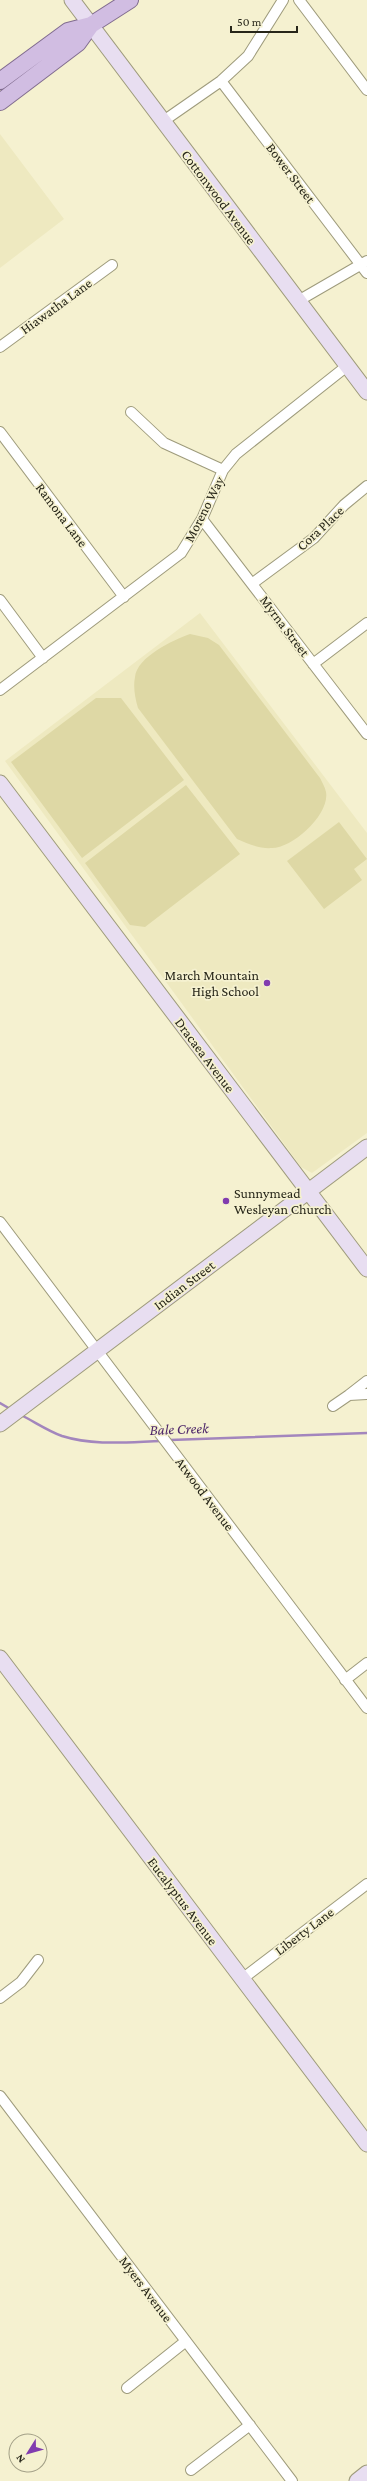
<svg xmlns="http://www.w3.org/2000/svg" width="367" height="2481" font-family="'Crimson Pro',serif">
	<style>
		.built { fill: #eee9c0 }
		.green { fill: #ded8a5 }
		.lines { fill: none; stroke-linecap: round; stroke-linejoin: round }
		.stream { stroke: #a386bd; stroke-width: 2.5 }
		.street-casing { stroke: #9e9b7c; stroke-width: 12 }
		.secondary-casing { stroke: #9e9b7c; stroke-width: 17 }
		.primary-casing { stroke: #816c8f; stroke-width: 18 }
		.street { stroke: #fff; stroke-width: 10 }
		.secondary { stroke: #e8def1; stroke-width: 15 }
		.primary { stroke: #d1bde2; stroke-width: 16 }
		.poi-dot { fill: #813caf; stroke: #f5f1d0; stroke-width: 1.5 }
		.labels { text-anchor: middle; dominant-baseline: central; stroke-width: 3.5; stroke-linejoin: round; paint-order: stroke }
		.street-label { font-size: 14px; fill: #272619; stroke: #f5f1d0 }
		.poi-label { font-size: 14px; fill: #272619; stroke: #f5f1d0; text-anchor: end }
		.water-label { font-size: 15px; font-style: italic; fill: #4d2669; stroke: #f5f1d0 }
	</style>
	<rect width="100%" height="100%" fill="#f5f1d0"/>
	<path class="built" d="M0 134 64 219 0 268Z
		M200 613 367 833V1133L312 1173 301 1167 5 761Z"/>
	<path class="green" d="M190 634 208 638 219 645 320 778C322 782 325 787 326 792 330 814 293 848 272 848 260 849 248 844 237 839L138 708C135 698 133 687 135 677 137 657 173 640 190 634Z
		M96 698H121L184 780 82 858 11 762Z
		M186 785 240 854 145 927 130 925 85 863Z
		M339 822 367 859 354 869 362 880 324 909 287 861Z"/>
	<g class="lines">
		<path class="stream" d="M0 1403 12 1410
			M21 1415C35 1422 48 1431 62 1436 94 1446 128 1442 161 1441
			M170 1440 367 1433"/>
		<defs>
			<path id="street" d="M299 0 367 90
				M221 81 367 273
				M162 122 221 81 248 56 283 0
				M298 301 367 261
				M0 347 112 265
				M131 412 164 443 223 470
				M0 432 124 597
				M202 519 367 734
				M253 583 314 538 344 505 367 486
				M0 600 43 658
				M313 664 367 623
				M0 690 181 553 202 519 223 470 236 454 347 366
				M0 1222 367 1708
				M349 1395 367 1381
				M333 1406 349 1395 367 1394
				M345 1680 367 1663
				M242 1979 367 1884
				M0 1998 21 1982 38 1960
				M0 2096 292 2481
				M127 2388 186 2341
				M191 2470 250 2425"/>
			<path id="secondary" d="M72 0 367 392
				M0 783 367 1269
				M0 1424 367 1147
				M0 1658 367 2144
				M357 2481 367 2473"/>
			<path id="primary" d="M0 81 68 31 91 25 130 0
				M0 102 78 43 91 25"/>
		</defs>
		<use href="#street" class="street-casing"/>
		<use href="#secondary" class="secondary-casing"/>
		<use href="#primary" class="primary-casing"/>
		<use href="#street" class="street"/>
		<use href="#secondary" class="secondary"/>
		<use href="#primary" class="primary"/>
	</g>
	<g class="poi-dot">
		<circle cx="267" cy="983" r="4"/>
		<circle cx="226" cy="1201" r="4"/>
	</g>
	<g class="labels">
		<g class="street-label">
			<text transform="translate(291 173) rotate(53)">Bower Street</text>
			<text transform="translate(219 197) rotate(53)">Cottonwood Avenue</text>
			<text transform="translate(56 306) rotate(-36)">Hiawatha Lane</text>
			<text transform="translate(204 509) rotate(-63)">Moreno Way</text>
			<text transform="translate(62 515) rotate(53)">Ramona Lane</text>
			<text transform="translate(320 528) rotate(-43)">Cora Place</text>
			<text transform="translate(285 626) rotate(53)">Myrna Street</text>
			<text transform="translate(205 1055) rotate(53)">Dracaea Avenue</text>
			<text transform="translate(184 1285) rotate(-37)">Indian Street</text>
			<text transform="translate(205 1494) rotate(53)">Atwood Avenue</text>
			<text transform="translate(183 1901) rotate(53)">Eucalyptus Avenue</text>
			<text transform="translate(304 1931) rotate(-37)">Liberty Lane</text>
			<text transform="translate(146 2289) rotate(53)">Myers Avenue</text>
		</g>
		<g class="poi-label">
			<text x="259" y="975">March Mountain<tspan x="259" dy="16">High School</tspan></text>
			<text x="234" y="1193" text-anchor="start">Sunnymead<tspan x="234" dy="16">Wesleyan Church</tspan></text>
		</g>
		<g class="water-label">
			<text transform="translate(179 1429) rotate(-2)">Bale Creek</text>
		</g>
	</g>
	<g transform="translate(28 2453) rotate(233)"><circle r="19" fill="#f5f1d0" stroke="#a3a087"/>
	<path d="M0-3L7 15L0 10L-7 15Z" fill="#813caf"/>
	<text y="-6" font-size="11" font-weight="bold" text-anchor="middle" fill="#272619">N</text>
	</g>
	<path d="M231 26v6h66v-6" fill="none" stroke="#272619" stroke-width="2"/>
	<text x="237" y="26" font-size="12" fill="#272619" stroke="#f5f1d0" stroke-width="3" paint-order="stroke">50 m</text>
</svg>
